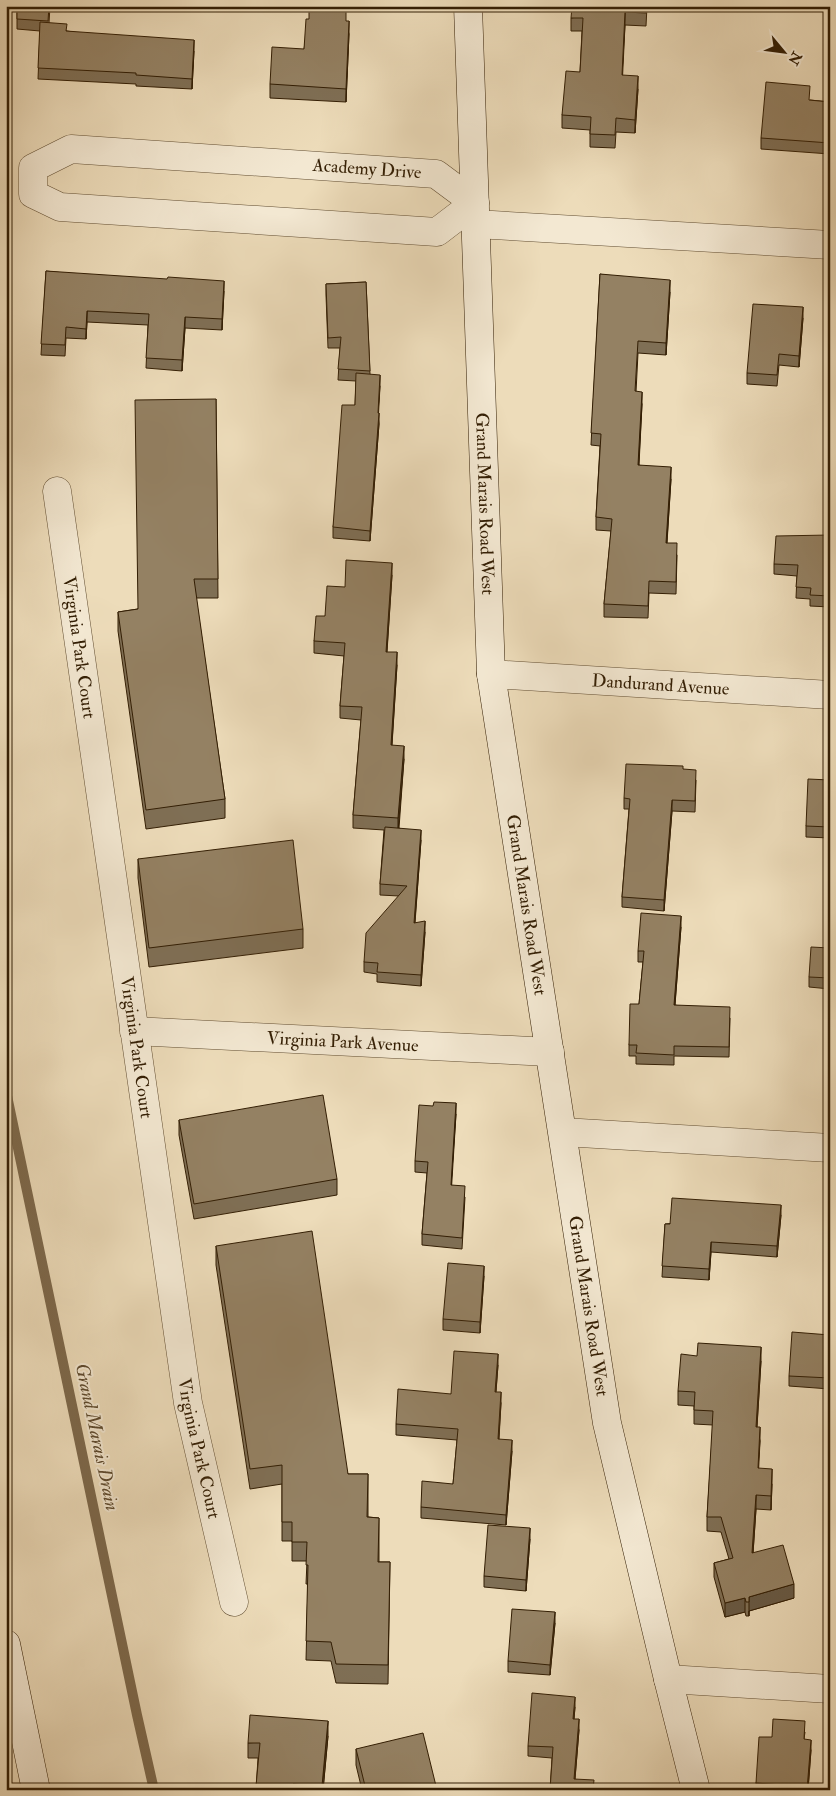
<svg xmlns="http://www.w3.org/2000/svg" width="836" height="1796" font-family="'IM FELL Double Pica',serif">
	<style>
		.lines { fill: none; stroke-linecap: round; stroke-linejoin: round }
		.stream { stroke: #7d694c; stroke-width: 10 }
		.street-casing { stroke: #624e32; stroke-width: 29 }
		.secondary-casing { stroke: #331e04; stroke-width: 29 }
		.street { stroke: #f3e8d2; stroke-width: 28 }
		.secondary { stroke: #f3e8d2; stroke-width: 28 }
		.wall { fill: #7f6f55; stroke: #331e04 }
		.shaded-wall { fill: #685a45; stroke: #331e04 }
		.building { fill: #948163; stroke: #331e04 }
		.labels { text-anchor: middle; dominant-baseline: central; stroke-width: 4; stroke-linejoin: round; paint-order: stroke }
		.street-label { font-size: 18px; fill: #331e04; stroke: #f3e8d2 }
		.water-label { font-size: 19px; font-style: italic; fill: #5e4a2e; stroke: #f3e8d2 }
	</style>
	<rect width="100%" height="100%" fill="#eddcba"/>
	<filter id="stains"><feTurbulence type="fractalNoise" baseFrequency=".004" numOctaves="4"/><feColorMatrix values="0 0 0 0 .2 0 0 0 0 .09 0 0 0 0 .02 0 0 0 .5 -.17"/></filter>
	<radialGradient id="worn" r=".72"><stop offset=".6" stop-color="#630" stop-opacity="0"/><stop offset="1" stop-color="#630" stop-opacity=".3"/></radialGradient>
	<g class="lines">
		<path class="stream" d="M6 1091 137 1715 154 1790"/>
		<defs>
			<g id="street">
				<path d="M71 149 436 174 475 203 437 232 60 207 33 194V168Z"/>
				<path d="M475 224 830 245"/>
				<path id="s1" d="M57 491 188 1403 234 1602"/>
				<path id="s2" d="M491 674 830 695"/>
				<path id="s3" d="M134 1031 550 1052"/>
				<path d="M563 1132 830 1148"/>
				<path d="M668 1679 830 1689"/>
			</g>
			<g id="secondary">
				<path id="s4" d="M468 6 491 674 607 1423 668 1679 696 1790"/>
				<path d="M6 1644 36 1790"/>
			</g>
		</defs>
		<use href="#street" class="street-casing"/>
		<use href="#secondary" class="secondary-casing"/>
		<use href="#street" class="street"/>
		<use href="#secondary" class="secondary"/>
	</g>
	<path class="wall" d="M17 6H50L49 23 67 31 194 51 192 89 136 86V84L38 79 40 31 17 29Z
		M647 6 646 26 625 25 622 75 638 89 635 133 616 132 615 148 590 147V130L562 128V115L580 72 582 31H571V18Z
		M309 19 346 21 349 34 346 102 270 98V84L304 49Z
		M810 100 830 102V154L761 149V138Z
		M46 271 224 291 222 330 185 328 182 371 146 368 148 325 87 322 86 339 66 338 65 356 41 355Z
		M600 274 670 292 666 355 638 353 636 392 642 404 639 465 671 479 667 543 677 555 676 594 649 593 648 618 604 617V604L611 531 596 530V517L600 446 591 445Z
		M366 282 370 374 380 386 378 413 379 424 370 541 333 538V527L355 405 356 381 338 380 340 348H328L326 295V284Z
		M803 318 799 367 779 365 777 386 747 384V373Z
		M216 399 218 598H196L225 799V818L146 829 118 631V612L138 609Z
		M830 535V607L810 606V599L796 598 797 576 774 574V564Z
		M392 575 387 652 397 665 392 745 404 759 399 828 421 840 415 923 425 932 421 986 377 982V974L364 972V962L399 896 380 895V884L384 830 353 828V815L361 720 340 718V706L344 656 314 653V641L325 616 345 587Z
		M683 769 696 780 695 812 672 811 664 911 622 907V897L629 809H624V798Z
		M830 780V838L806 837V826Z
		M138 859 303 929V948L149 967 138 878Z
		M681 927 675 1005 730 1018 729 1057 674 1056V1065L636 1064V1056H629V1045L639 1004 643 962H638V951Z
		M830 948V989L809 987V977Z
		M456 1114 451 1185 465 1197 462 1249 422 1245V1234L427 1173 415 1172V1161Z
		M179 1120 337 1179V1195L194 1219 179 1135Z
		M781 1215 777 1257 711 1252 709 1280 662 1277 665 1224Z
		M216 1246 348 1474H368V1517L379 1518V1562H390L388 1684 336 1683 331 1661 306 1660 308 1584H306L307 1561H292V1541H282V1484L250 1489 216 1265Z
		M484 1276 480 1333 443 1330V1319Z
		M830 1335V1389L789 1386V1376Z
		M761 1361 757 1427 760 1441 758 1468 772 1484 771 1510 756 1509 753 1553 794 1598 749 1611V1616H746L745 1612 725 1617 714 1577V1563L729 1559 721 1532 707 1531V1517L713 1425 694 1424V1406L678 1405V1391Z
		M498 1365 496 1392 501 1403 499 1439 512 1451 506 1525 421 1518V1507L453 1484 457 1440 396 1435V1424L451 1394Z
		M530 1539 526 1591 484 1587V1576Z
		M555 1623 550 1675 508 1672V1661Z
		M575 1707 574 1719 579 1730 575 1779 594 1790H550L552 1758 528 1756V1746Z
		M805 1732 804 1739 811 1750 808 1790H756V1783L772 1737Z
		M328 1736 323 1790H256L258 1758H248V1743Z
		M356 1749 437 1790H362L356 1765Z"/>
	<path class="shaded-wall" d="M625 12V25L622 88V75Z
		M349 21V34L346 102V89Z
		M194 40V51L192 89V79Z
		M638 76V89L635 133V120Z
		M670 280V292L666 355V343Z
		M224 281V291L222 330V319Z
		M803 307V318L799 367V356Z
		M87 311V322L86 339V329Z
		M185 317V328L182 371V360Z
		M380 375V386L378 423V413Z
		M642 392V404L638 477V465Z
		M379 413V424L370 541V531Z
		M671 467V479L666 555V543Z
		M392 563V575L386 664V652Z
		M397 652V665L391 758V745Z
		M404 746V759L398 831V818Z
		M672 800V811L664 911V900Z
		M421 830V840L414 933V923Z
		M681 916V927L674 1016V1005Z
		M425 921V932L421 986V975Z
		M456 1103V1114L451 1196V1185Z
		M781 1205V1215L777 1257V1246Z
		M711 1242V1252L709 1280V1269Z
		M484 1266V1276L480 1333V1322Z
		M761 1347V1361L756 1441V1427Z
		M498 1354V1365L495 1403V1392Z
		M501 1392V1403L498 1450V1439Z
		M760 1427V1441L758 1482V1468Z
		M512 1440V1451L506 1525V1515Z
		M772 1469V1484L771 1510V1496Z
		M756 1495V1509L752 1568V1553Z
		M530 1528V1539L526 1591V1580Z
		M794 1584V1598L749 1611V1616V1597Z
		M745 1598V1612L725 1617V1603Z
		M555 1612V1623L550 1675V1665Z
		M575 1697V1707L573 1730V1719Z
		M579 1719V1730L574 1790V1779Z
		M328 1721V1736L323 1790H322Z
		M811 1740V1750L808 1790H807Z"/>
	<path class="building" d="M17 6H49L48 21 17 19Z
		M309 6H346V21H349L346 89 270 84 272 47 304 49 306 19H309Z
		M572 6H647L646 13 625 12 622 75 638 76 635 120 616 118 615 135 590 134 591 117 562 115 566 71 580 72 583 18H571Z
		M40 22 67 24 66 31 194 40 192 79 136 75V73L38 68Z
		M766 82 810 86 809 100 830 102V143L761 138Z
		M46 271 167 279 168 277 224 281 222 319 185 317 182 360 146 358 149 314 87 311 86 329 66 327 65 345 41 344Z
		M600 274 670 280 666 343 638 341 635 391 642 392 638 465 671 467 666 543H677L676 582 649 581 648 606 604 604 612 519 596 517 601 434 591 433Z
		M366 282 370 371 338 369 341 337 328 338 326 284Z
		M753 304 803 307 799 356 779 354 777 375 747 373Z
		M356 373 380 375 378 413H379L370 531 333 527 342 405H355Z
		M216 399 218 579H194L225 799 146 810 118 612 138 609 135 400Z
		M830 535V596L810 595 811 588 796 587 798 565 774 564 776 536Z
		M346 560 392 563 386 652H397L391 745 404 746 398 818 353 815 362 707 340 706 345 643 314 641 316 616H325L327 586 345 587Z
		M626 764 683 766V769L696 770 695 801 672 800 664 900 622 897 630 799 624 798Z
		M808 779 830 780V827L806 826Z
		M385 827 421 830 414 923 425 921 421 975 377 972 378 963 364 962 366 933 407 886 380 884Z
		M293 840 303 929 149 948 138 859Z
		M641 913 681 916 674 1005 730 1007 729 1047 674 1046V1055L636 1053 637 1045H629L630 1004H639L644 951H638Z
		M811 947 830 948V978L809 977Z
		M323 1095 337 1179 194 1204 179 1120Z
		M434 1102 456 1103 451 1185 465 1186 462 1238 422 1234 428 1162 415 1161 419 1105 433 1106Z
		M672 1198 781 1205 777 1246 711 1242 709 1269 662 1266 665 1224H670Z
		M312 1231 348 1474H368L367 1517 379 1518 378 1562H390L388 1665 336 1664 331 1642 306 1641 308 1565H306L307 1542H292V1522H282V1465L250 1469 216 1246Z
		M448 1263 484 1266 480 1322 443 1319Z
		M792 1332 830 1335V1378L789 1376Z
		M698 1343 761 1347 756 1427H760L758 1468 772 1469 771 1496 756 1495 752 1553 783 1545 794 1584 749 1597V1602H746L745 1598 725 1603 714 1563 733 1558 721 1517H707L713 1411 694 1410 695 1392 678 1391 681 1354 697 1356Z
		M454 1351 498 1354 495 1392H501L498 1439 512 1440 506 1515 421 1507 422 1481 453 1484 458 1429 396 1424 398 1389 451 1394Z
		M488 1525 530 1528 526 1580 484 1576Z
		M512 1609 555 1612 550 1665 508 1661Z
		M532 1693 575 1697 573 1719H579L574 1779 594 1780 593 1790H550L553 1747 528 1746Z
		M250 1715 328 1721 322 1786 293 1784V1788L256 1786 260 1743H248Z
		M773 1719 805 1721 804 1739 811 1740 807 1790H781L782 1785 756 1783 759 1737H772Z
		M423 1733 437 1790H366L356 1749Z"/>
	<g class="labels">
		<g class="street-label">
			<text transform="translate(367 169) rotate(4)">Academy Drive</text>
			<text stroke="none"><textPath href="#s4" startOffset="498">Grand Marais Road West</textPath></text>
			<text stroke="none"><textPath href="#s1" startOffset="158">Virginia Park Court</textPath></text>
			<text stroke="none"><textPath href="#s2" startOffset="170">Dandurand Avenue</textPath></text>
			<text stroke="none"><textPath href="#s4" startOffset="902">Grand Marais Road West</textPath></text>
			<text stroke="none"><textPath href="#s3" startOffset="209">Virginia Park Avenue</textPath></text>
			<text stroke="none"><textPath href="#s1" startOffset="562">Virginia Park Court</textPath></text>
			<text stroke="none"><textPath href="#s4" startOffset="1308">Grand Marais Road West</textPath></text>
			<text stroke="none"><textPath href="#s1" startOffset="968">Virginia Park Court</textPath></text>
		</g>
		<g class="water-label">
			<text transform="translate(97 1437) rotate(78)">Grand Marais Drain</text>
		</g>
	</g>
	<rect width="836" height="1796" fill="none" stroke="#eddcba" stroke-width="25"/>
	<rect x="8" y="8" width="821" height="1781" fill="none" stroke="#331e04" stroke-width="2.5"/>
	<rect x="12" y="12" width="811" height="1771" fill="none" stroke="#331e04"/>
	<g transform="translate(784 52) rotate(119)" stroke="#f3e8d2" stroke-width="4" paint-order="stroke">
	<path d="M0-4L9 19L0 12L-9 19Z" fill="#331e04"/>
	<text y="-8" font-size="14" font-weight="bold" text-anchor="middle" fill="#331e04">N</text>
	</g>
	<rect width="100%" height="100%" filter="url(#stains)"/>
	<rect width="100%" height="100%" fill="url(#worn)"/>
</svg>
